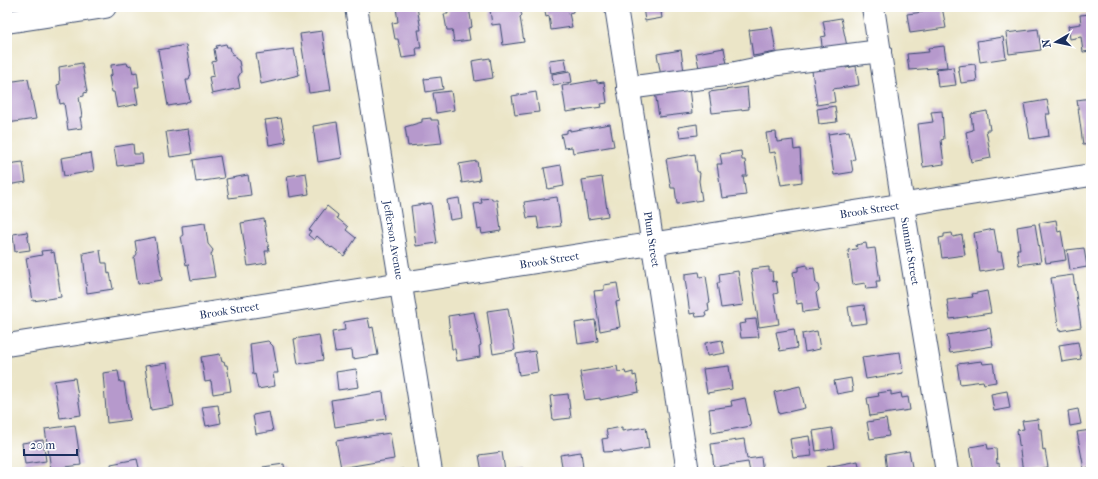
<svg xmlns="http://www.w3.org/2000/svg" width="1098" height="479" font-family="'IM FELL French Canon',serif">
	<style>
		.building { fill: #b699cc }
		.lines { fill: none; stroke-linecap: round; stroke-linejoin: round }
		.minor-casing { stroke: #3a4a6e; stroke-width: 24 }
		.minor { stroke: #fff; stroke-width: 22 }
		.labels { text-anchor: middle; dominant-baseline: central; stroke-width: 4; stroke-linejoin: round; paint-order: stroke }
		.street-label { font-size: 11px; fill: #1b2f5e; stroke: #fff }
	</style>
	<rect width="100%" height="100%" fill="#fff"/>
	<filter id="ink" filterUnits="userSpaceOnUse"><feTurbulence type="fractalNoise" baseFrequency=".025" numOctaves="2"/><feDisplacementMap in="SourceGraphic" scale="8" xChannelSelector="R" yChannelSelector="G"/><feConvolveMatrix kernelMatrix="1 2 1 2 8 2 1 2 1" color-interpolation-filters="sRGB"/></filter>
	<filter id="wash" filterUnits="userSpaceOnUse"><feTurbulence type="fractalNoise" baseFrequency=".012" numOctaves="4" result="noise"/><feDisplacementMap in="SourceGraphic" scale="16" xChannelSelector="R" yChannelSelector="G"/><feGaussianBlur stdDeviation="0.9" result="paint"/><feColorMatrix in="noise" values="0 0 0 0 0 0 0 0 0 0 0 0 0 0 0 0 0 1.4 0 .05"/><feComposite in="paint" operator="in"/></filter>
	<g filter="url(#wash)">
		<rect width="100%" height="100%" fill="#ebe5c7"/>
		<g id="blocks">
			<path class="building" d="M396 7H417L421 30H418L421 48H416L417 56 402 58 398 39H395L392 23 398 22Z
				M447 7H469L472 27 468 28 470 40 454 42 452 30H447L444 14H448Z
				M494 7H518L522 15 520 17 524 42 503 45 500 24 492 25 490 10 494 9Z
				M544 7H573V12L569 13 572 27 551 30 549 16 546 17Z
				M643 7H667L668 11 661 12 662 18 645 21Z
				M922 7H942L946 28 910 33 907 14 923 12Z
				M1091 14V51L1083 52 1081 37 1070 39 1068 26 1081 24 1080 15Z
				M841 18 848 51 823 55 821 37 826 36 823 21Z
				M772 27 776 52 753 56 749 30Z
				M1038 29 1041 50 1009 54 1006 33Z
				M322 31 331 90 309 93 300 34Z
				M1003 37 1006 58 980 62 977 41Z
				M226 44 227 47H230L232 55 234 54 235 58 239 61 241 72 238 77 240 88 212 94 209 77 214 76 212 62 216 61 214 49 217 48 216 46Z
				M186 45 191 74 189 80H186L190 101 186 102V103L168 106 158 50Z
				M944 46 947 67 909 70 907 54 929 52 928 48Z
				M724 48 727 64 699 68 696 53Z
				M294 49 299 75 261 84 256 54Z
				M681 50 684 72 661 76 657 54Z
				M490 58 493 78 475 81 472 61Z
				M565 58 567 70 551 73 549 60Z
				M845 62 846 68 856 66 859 85 833 89 835 102 817 105 812 71Z
				M82 63 87 92 84 93V96L79 97 82 117H80L82 128 68 130 64 103 60 104 57 85 60 84 59 67Z
				M127 63 128 66 131 65 133 73 137 72 139 87H135L138 104 117 108 114 92H112L109 76 112 75 111 65Z
				M975 64 977 81 961 83 958 66Z
				M953 67 956 85 938 87 936 69Z
				M570 71 572 82 553 85 552 74Z
				M441 77 443 89 426 92 424 79Z
				M28 79 36 119 7 123V82Z
				M597 80V83L604 82 607 103 601 104 602 107 566 112 562 86Z
				M747 87 749 109 712 113 709 92Z
				M689 88 692 113 659 117 655 92Z
				M451 91 454 110 436 113 433 93Z
				M536 92 539 112 515 115 512 96Z
				M1091 98V144L1083 145 1077 100Z
				M1047 100 1050 114H1046L1049 136 1030 139 1024 104Z
				M835 106 837 122 819 124 817 109Z
				M942 111 944 139 941 140 944 164 923 167 918 124 933 122 931 112Z
				M987 111 990 130H986L991 158 971 162 966 132 973 130 971 114Z
				M281 118 286 142 269 145 265 120Z
				M431 118V120H438L442 143 408 146 405 127 422 122V119Z
				M337 122 342 158 318 162 313 126Z
				M610 124 614 146 573 153 572 147 564 148 561 134 567 133V130L570 129V131Z
				M697 124 698 135 680 137 678 127Z
				M188 129 192 154 170 157 166 132Z
				M849 131 855 159 851 160 853 172 834 175 828 134Z
				M776 132 777 142 793 140 794 150 800 149 802 182 781 185 775 152 769 153 766 133Z
				M133 144 134 154H142L143 163 117 166 114 147Z
				M741 151 742 160H745L747 176H743L746 195 722 198 717 164H722L720 154Z
				M91 153 94 171 64 176 61 158Z
				M695 154 697 171 700 173 699 181 702 200 677 204 675 188H671L666 159Z
				M220 156 224 178 196 182 193 160Z
				M477 161 480 180 462 183 459 164Z
				M23 162 26 182 7 185V164Z
				M561 165 564 186 548 189 544 168Z
				M306 173 309 194 290 197 287 176Z
				M248 175 251 195 229 198 226 179Z
				M602 177 608 216 588 219 582 180Z
				M557 197 561 226 539 229 537 217 527 218 524 202Z
				M459 198 462 218 450 220 447 200Z
				M492 198V200H497L501 231 482 234 481 229 478 230 474 204 482 203 481 199Z
				M431 203 437 243 416 246 411 206Z
				M327 206 338 215 337 218 348 227 346 230 356 238 344 256 332 247 331 248 317 236 314 240 308 235 311 231 309 230Z
				M264 219 269 251H265L267 263 248 266 241 223Z
				M1056 220 1058 232 1061 231 1066 260 1046 263 1039 223Z
				M205 223 208 244 213 250 211 255 215 277 191 280 188 264 186 265 181 236H183L182 226Z
				M1035 224 1041 262 1019 265 1017 249H1020L1017 227Z
				M994 229 998 252H1001L1004 268 980 272 974 233Z
				M27 232 30 250 15 252 13 234Z
				M952 233 953 237 962 235 965 255 942 258 939 238 944 237V234Z
				M155 237 162 280 138 284 134 258 137 254 135 241Z
				M866 243 867 249 875 248 880 281H876L877 288 866 289 865 283 853 285 848 250 857 249 856 245Z
				M1084 248 1087 267 1070 270 1067 250Z
				M51 250V253L54 252 61 297 33 301 26 258 42 255 41 251Z
				M100 250 102 263H107L108 274 110 273 113 289 87 293 83 253Z
				M807 265V269L814 268 816 284 818 285 819 290 816 293 819 310 803 312 802 303 797 304 793 272 798 271V267Z
				M769 267V271H772L773 282 776 281 778 293 774 294 779 324 759 327 751 269Z
				M738 271 743 305 721 308 717 283H720L719 274Z
				M699 272 700 277 706 276 710 303H708L709 311 705 312 706 316 696 317 695 313 690 314 685 279V274Z
				M1073 275 1081 327 1059 331 1051 278Z
				M617 283 620 301 616 302 620 327 600 331 594 291 604 290V285Z
				M987 291 991 313 950 319 947 300 973 297 972 294Z
				M864 305 867 323 851 325 848 307Z
				M508 308 515 350 493 354 487 311Z
				M474 312 481 345 479 346 480 357 457 361 455 349H452L448 316Z
				M368 318 370 328 373 327 378 355 353 359 352 350 335 352 332 332 345 330 344 322Z
				M756 319 759 337 741 338 739 324 746 323 745 320Z
				M595 320 598 341 578 344 575 323Z
				M990 328 993 346 950 353 947 335Z
				M794 329 797 348 780 351 776 332Z
				M817 331 820 349 805 352 802 334Z
				M319 335 323 360 298 364 294 339Z
				M722 340 725 353 707 356 705 343Z
				M268 341 273 346 278 373H273L275 386 258 389 255 374 253 375 250 344Z
				M1078 342 1081 359 1062 362 1059 345Z
				M535 351 538 372 519 375 516 354Z
				M900 352 903 373 866 379 862 357Z
				M220 354 222 362 224 361 225 365H227L231 391 213 394 211 381 205 382 201 357Z
				M982 361 983 364 993 363 996 382 984 384 983 381 960 384 957 364Z
				M167 363 174 406 151 410 145 366Z
				M617 366 618 372 625 371 626 374 633 372V376L636 375 639 392 600 400V398L585 400 580 372Z
				M729 366 732 389 707 393 703 369Z
				M356 369 359 387 338 390 336 372Z
				M118 371 120 382H124L130 420 107 423 103 373Z
				M75 378 81 415 60 418 54 381Z
				M851 378 853 391 837 394 834 381Z
				M800 386 805 408 779 414 774 392Z
				M891 391V395L901 393 902 398 908 397 910 410 870 416 867 398 879 396 878 393Z
				M1007 391 1010 408 994 411 991 394Z
				M383 392 386 419 335 427 331 400Z
				M568 394 571 418 553 420 550 396Z
				M745 398 751 426 712 433 709 409 732 406 731 401Z
				M218 405 221 423 206 426 202 407Z
				M1078 409 1081 424 1070 426 1068 411Z
				M269 412 273 431 256 434 253 415Z
				M886 419 889 436 870 439 867 422Z
				M1038 419 1039 429H1041L1043 451 1045 450 1048 467 1023 472 1017 430 1024 429 1022 421Z
				M75 425 81 465 51 469 45 429Z
				M622 427V431L646 427 649 448 622 453 621 451 604 452 602 439 608 438 606 430Z
				M832 428 835 448 816 451 813 431Z
				M1091 430V468L1084 469 1077 432Z
				M390 433 394 459 341 468 336 441Z
				M809 436 812 456 793 458 790 439Z
				M744 439 747 459 761 457 763 472H750L748 462 714 467 711 444Z
				M43 440 46 461 25 464 22 443Z
				M987 444 988 449 996 448 997 464 999 463 1000 472H974L970 447Z
				M909 451 913 472H887L885 455Z
				M502 452 505 471 482 472 479 455Z
				M581 452 583 468 563 471 560 455Z
				M137 459 140 472H112L111 464Z
				M858 461 860 472H827L826 467Z
				M284 464 285 472H264L263 467Z
				M523 468 524 472H509V470Z
				M403 469V472H388L387 471Z
				M620 470V472H610V471Z"/>
		</g>
	</g>
	<g filter="url(#ink)">
		<use href="#blocks" fill-opacity="0" stroke="#3a4a6e" stroke-width="1"/>
		<g class="lines">
			<defs>
				<g id="minor">
					<path id="s1" d="M356 7 431 472"/>
					<path id="s2" d="M616 7 688 472"/>
					<path id="s3" d="M873 7 906 225 947 472"/>
					<path d="M7 22 105 7"/>
					<path d="M628 88 731 74 778 64 880 51"/>
					<path id="s4" d="M7 345 1091 175"/>
				</g>
			</defs>
			<use href="#minor" class="minor-casing"/>
			<use href="#minor" class="minor"/>
		</g>
	</g>
	<g class="labels">
		<g class="street-label">
			<text stroke="none"><textPath href="#s4" startOffset="873">Brook Street</textPath></text>
			<text stroke="none"><textPath href="#s1" startOffset="236">Jefferson Avenue</textPath></text>
			<text stroke="none"><textPath href="#s2" startOffset="235">Plum Street</textPath></text>
			<text stroke="none"><textPath href="#s3" startOffset="247">Summit Street</textPath></text>
			<text stroke="none"><textPath href="#s4" startOffset="549">Brook Street</textPath></text>
			<text stroke="none"><textPath href="#s4" startOffset="225">Brook Street</textPath></text>
		</g>
	</g>
	<rect width="1098" height="479" fill="none" stroke="#fff" stroke-width="24"/>
	<g transform="translate(1056 42) rotate(261)" stroke="#ffffff" stroke-width="3" paint-order="stroke">
	<path d="M0-3L7 15L0 10L-7 15Z" fill="#1b2f5e"/>
	<text y="-6" font-size="11" font-weight="bold" text-anchor="middle" fill="#1b2f5e">N</text>
	</g>
	<path d="M24 449v6h53v-6" fill="none" stroke="#1b2f5e" stroke-width="2"/>
	<text x="30" y="449" font-size="12" fill="#1b2f5e" stroke="#ffffff" stroke-width="3" paint-order="stroke">20 m</text>
</svg>
